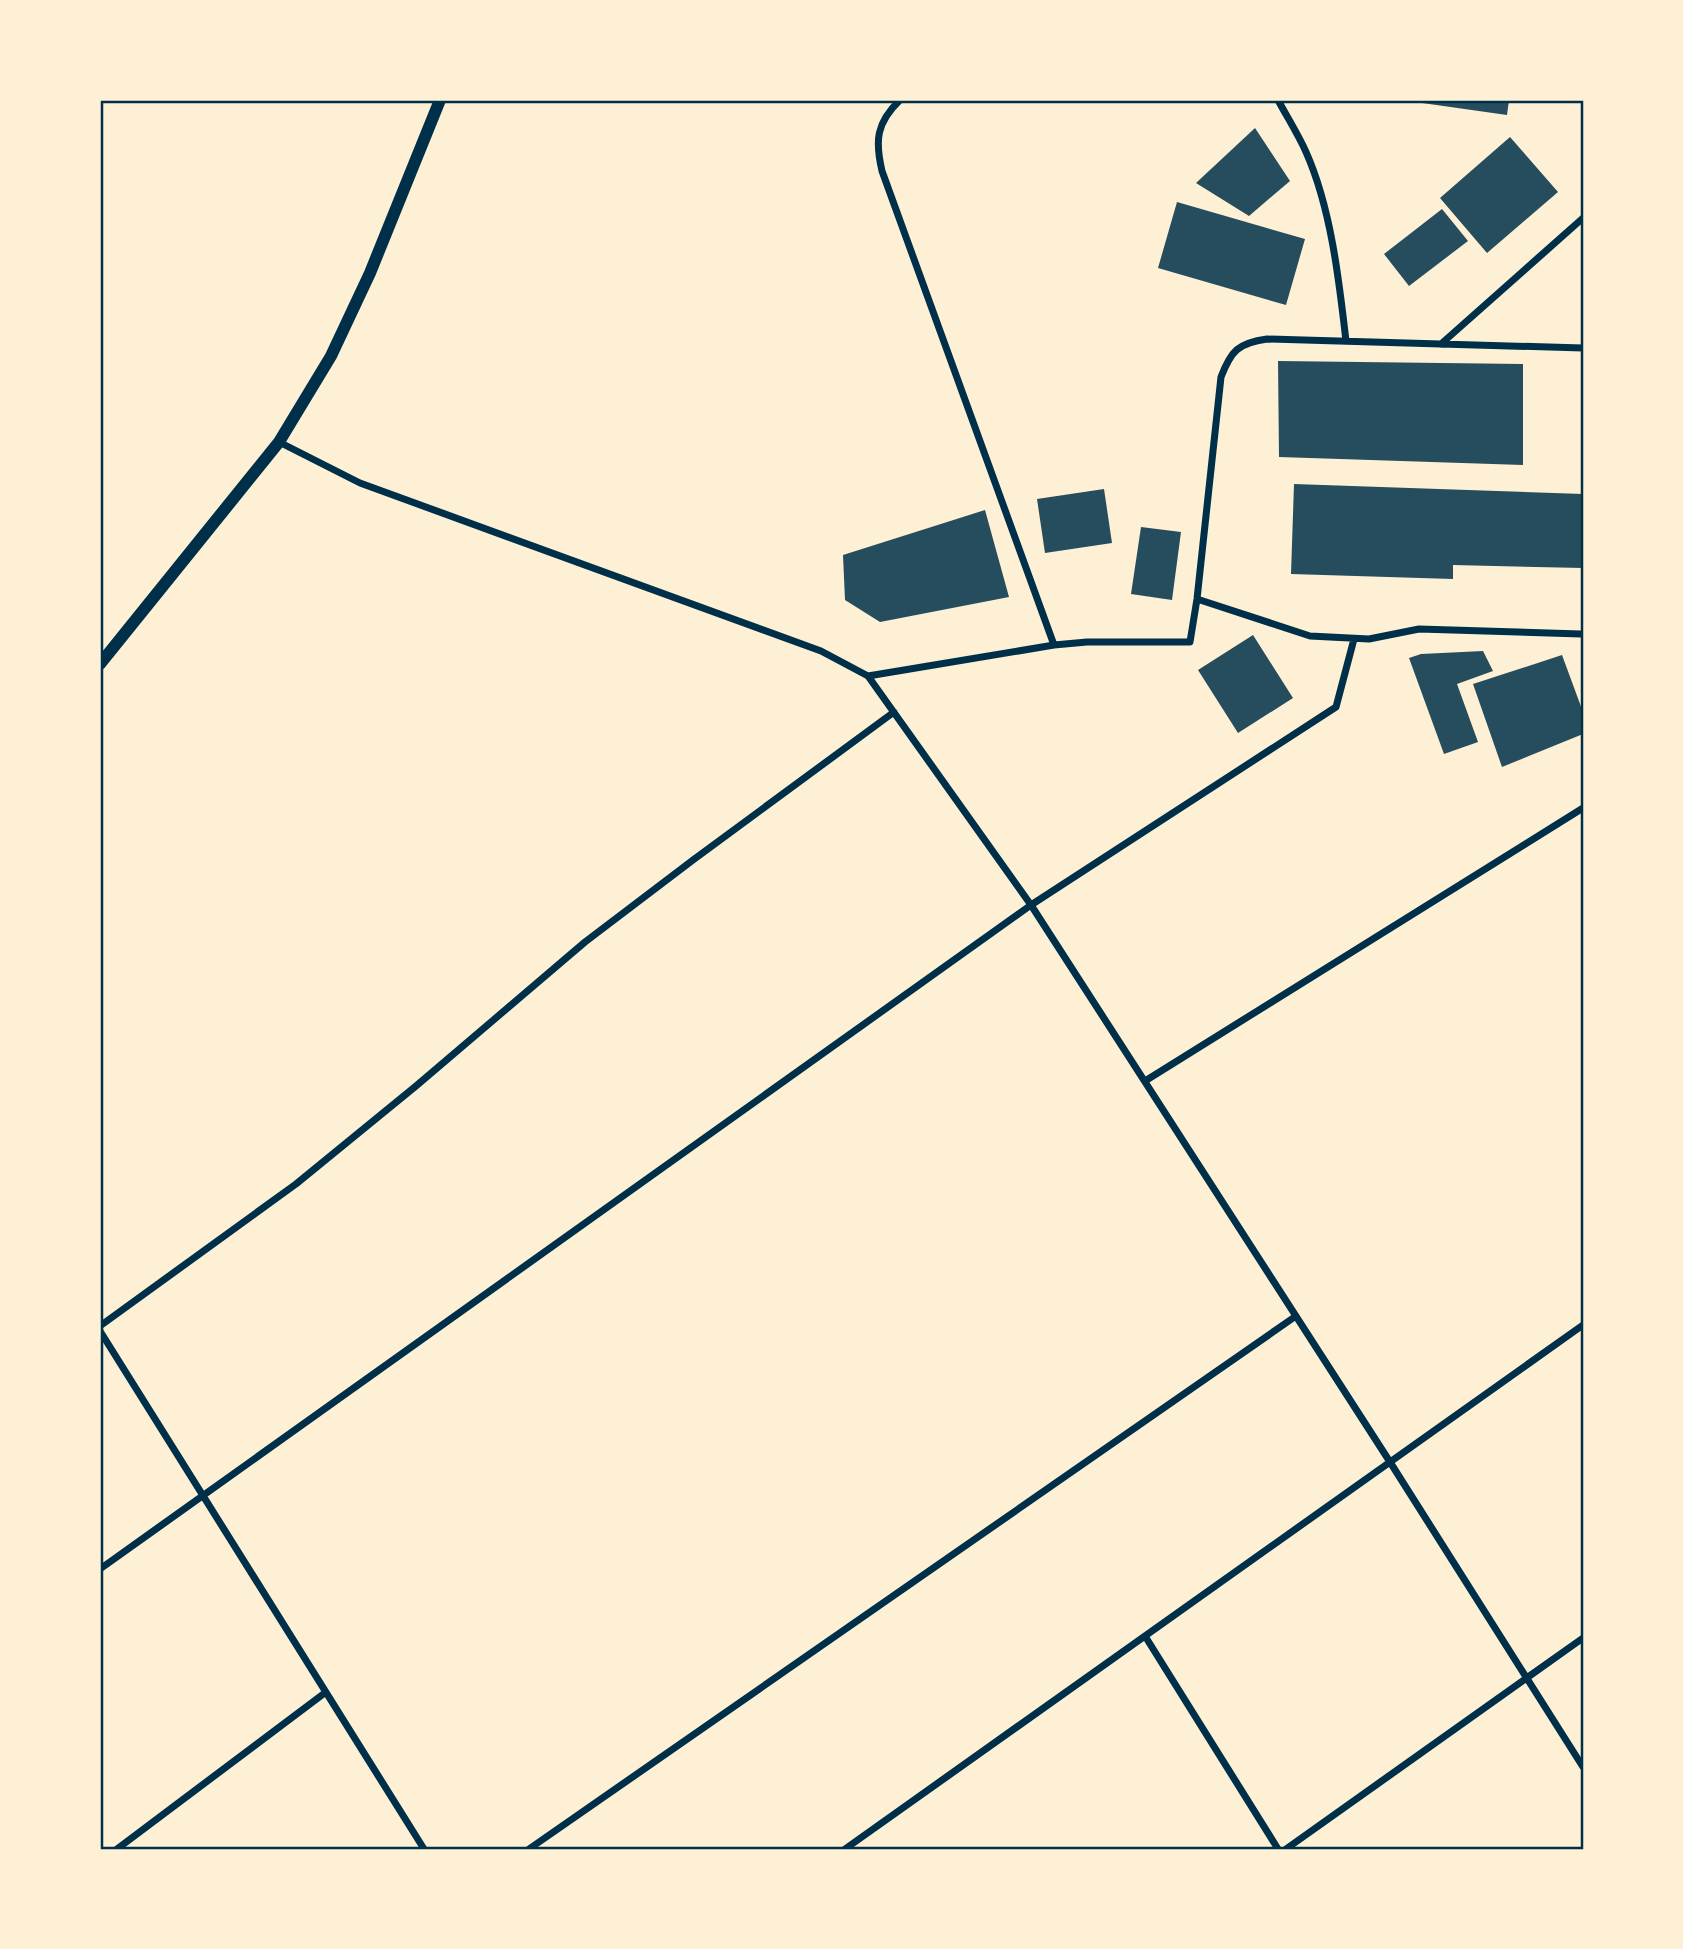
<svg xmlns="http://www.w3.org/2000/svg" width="1683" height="1949" font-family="'Archivo Narrow',sans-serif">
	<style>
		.building { fill: #264d5e }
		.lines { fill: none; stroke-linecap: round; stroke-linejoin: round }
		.minor { stroke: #003049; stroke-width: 7 }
		.tertiary { stroke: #003049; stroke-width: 12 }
		.neatline { fill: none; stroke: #003049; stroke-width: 2.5 }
	</style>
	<rect width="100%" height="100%" fill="#fdf0d5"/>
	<path class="building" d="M1408 100H1509L1507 115 1408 101Z
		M1255 128 1290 181 1249 216 1196 183Z
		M1510 137 1558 192 1487 253 1440 198Z
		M1177 202 1305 239 1286 305 1158 268Z
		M1442 209 1468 241 1409 286 1384 254Z
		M1278 361 1523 364V465L1279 457Z
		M1294 484 1583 494V568L1453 565V579L1291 574Z
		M1104 489 1112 543 1045 553 1037 499Z
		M985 510 1009 597 880 622 845 600 843 555Z
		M1141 527 1181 532 1172 600 1131 594Z
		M1253 635 1293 698 1238 733 1198 670Z
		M1483 651 1493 671 1457 684 1478 742 1444 754 1409 658 1421 654Z
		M1562 655 1583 712V734L1502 767 1473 684Z"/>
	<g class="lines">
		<path class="minor" d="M900 100C876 123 875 141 882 171L1054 645
			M1278 100C1287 117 1298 134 1306 152 1331 208 1339 280 1346 341
			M1441 344 1583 218
			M279 442 360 483 821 651 868 676 1031 905 1390 1462 1583 1767
			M1197 599 1310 636 1369 639 1419 629 1581 634
			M868 676 1054 645 1087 642H1190L1197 599 1221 377C1231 351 1238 343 1267 339L1583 348
			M1145 1081 1583 808
			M100 1326 296 1184 416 1086 585 942 693 860 894 712
			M100 1331 424 1849
			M100 1569 1031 905 1336 707 1354 639
			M1145 1636 1278 1849
			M117 1849 326 1692
			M529 1849 1296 1316
			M845 1849 1583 1325
			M1286 1849 1583 1638"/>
		<path class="tertiary" d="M100 664 279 442 331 356 370 273 440 100"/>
	</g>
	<rect width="1683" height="1949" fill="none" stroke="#fdf0d5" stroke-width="203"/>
	<rect x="102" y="102" width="1480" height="1746" class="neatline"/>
</svg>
